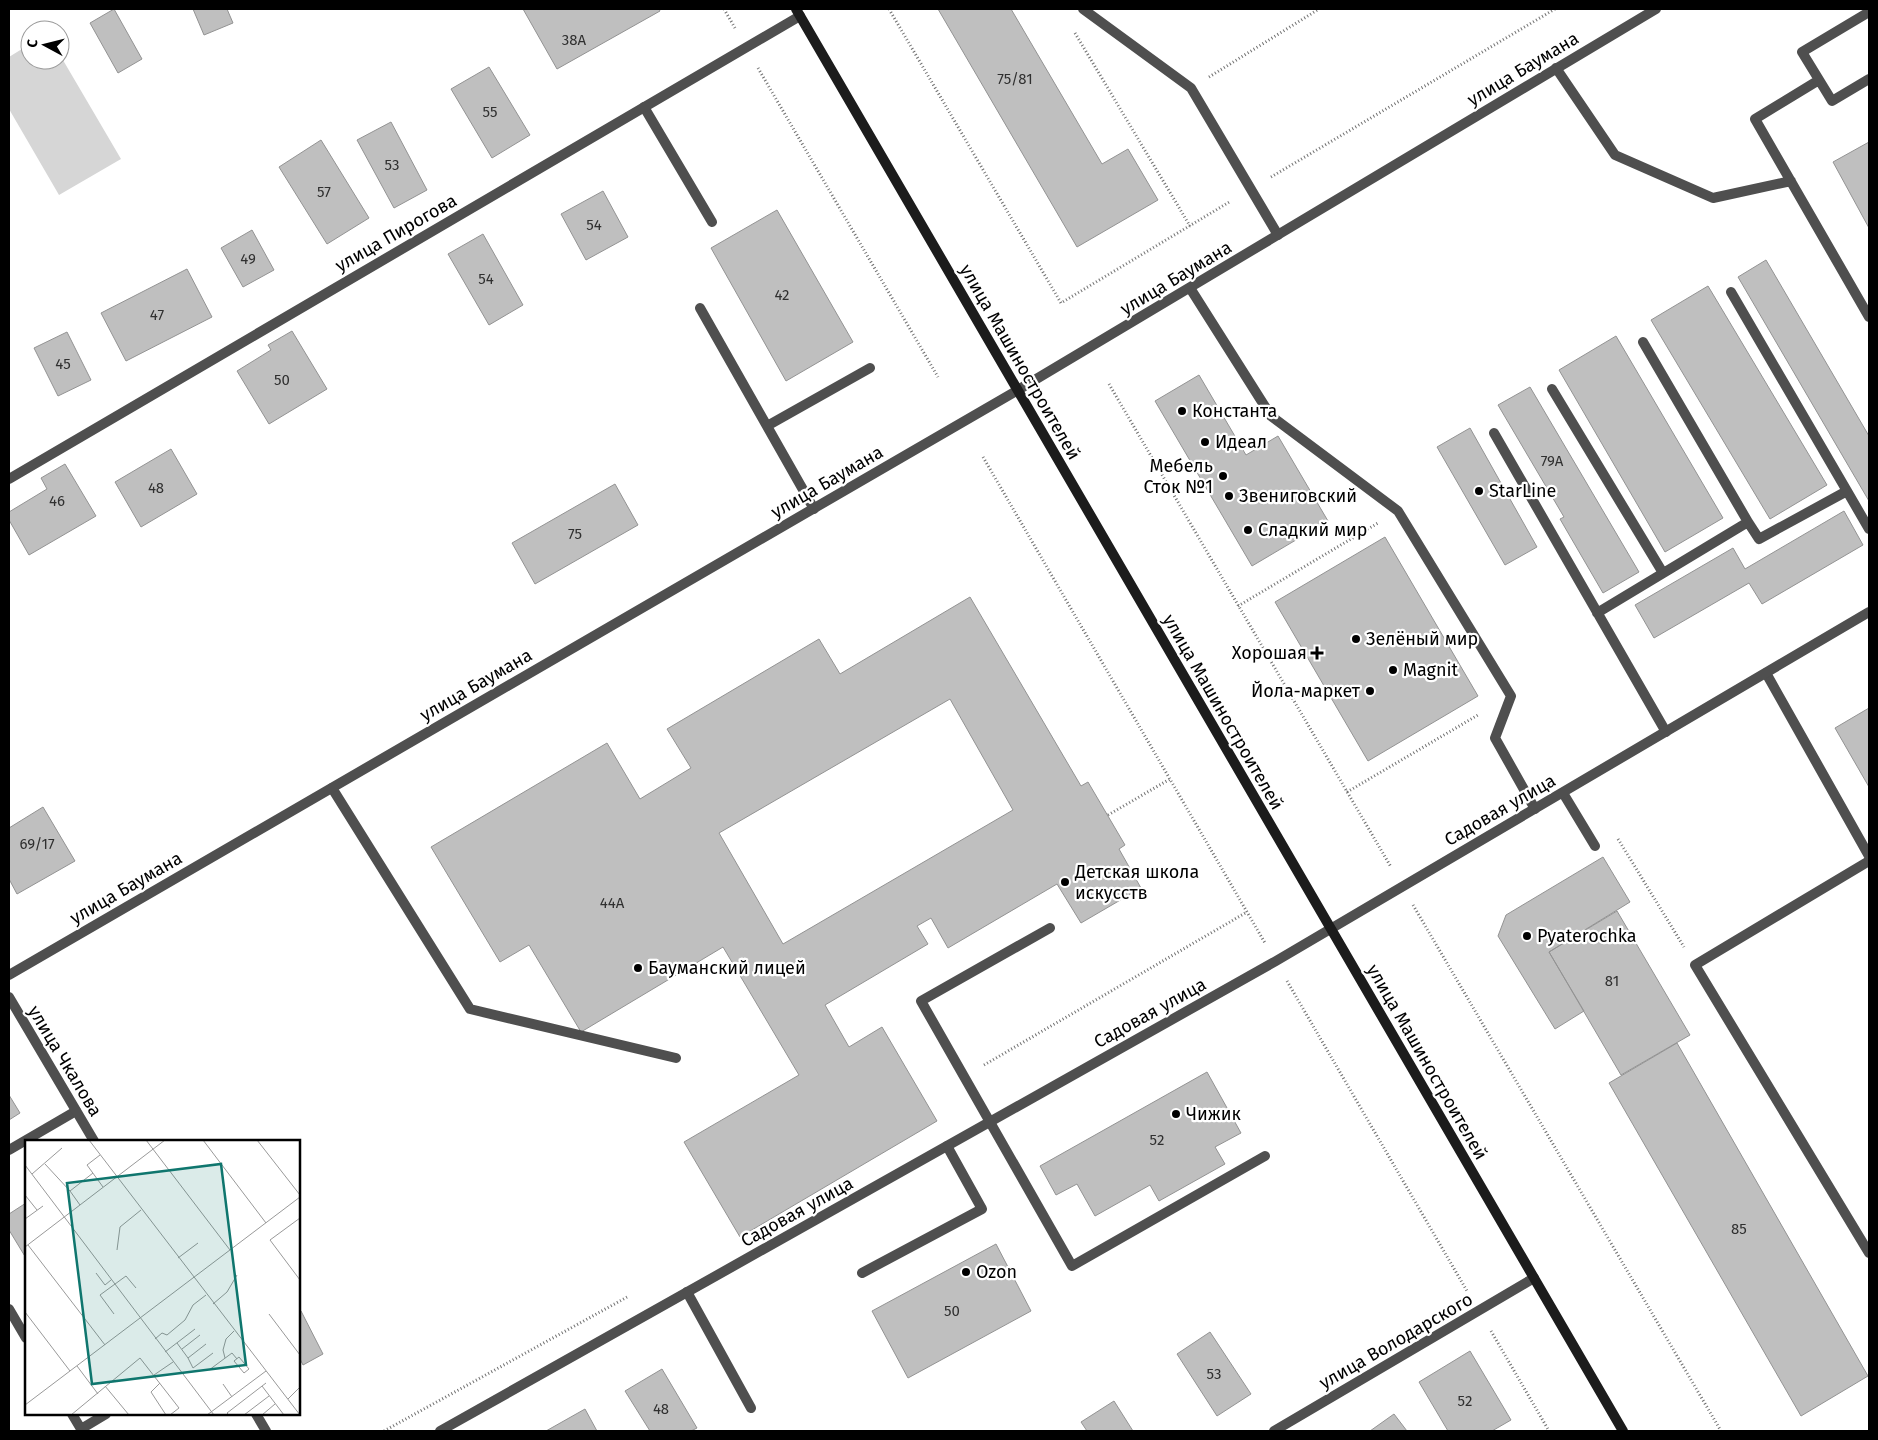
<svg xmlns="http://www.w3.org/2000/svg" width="1878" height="1440" font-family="'Fira Sans',sans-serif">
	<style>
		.green { fill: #d6d6d6 }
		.building { fill: #bfbfbf; stroke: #939393; fill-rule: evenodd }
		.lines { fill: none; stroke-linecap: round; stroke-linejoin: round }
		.path { stroke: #717171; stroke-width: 3; stroke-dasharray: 1 2.5; stroke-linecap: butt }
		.service { stroke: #4f4f4f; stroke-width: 10 }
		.minor { stroke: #4f4f4f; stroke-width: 10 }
		.tertiary { stroke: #4f4f4f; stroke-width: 10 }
		.secondary { stroke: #1c1c1c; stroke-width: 10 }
		.poi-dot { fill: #000; stroke: #fff; stroke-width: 2 }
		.labels { text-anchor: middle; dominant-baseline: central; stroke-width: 4.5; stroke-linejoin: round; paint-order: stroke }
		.number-label { font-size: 15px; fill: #303030 }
		.street-label { font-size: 18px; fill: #000; stroke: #fff }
		.poi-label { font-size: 18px; fill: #000; stroke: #fff; text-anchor: start }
		.inset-road { fill: none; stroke: #999; stroke-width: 1 }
		.view { fill: #0f766e; fill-opacity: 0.15; stroke: #0f766e; stroke-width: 2.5 }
		.inset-edge { fill: none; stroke: #000; stroke-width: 2.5 }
	</style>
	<rect width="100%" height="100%" fill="#fff"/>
	<path class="green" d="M30 44V60H60V55L121 159 59 195 9 109V57Z"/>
	<path class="building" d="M114 9 142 59 118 73 90 23Z
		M193 9H227L233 23 204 35Z
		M523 9H659L660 11 557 69Z
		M938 9H1011L1102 164 1128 149 1158 200 1077 247Z
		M489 67 530 135 492 158 451 89Z
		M391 122 427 190 394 208 357 140Z
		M321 140 369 218 327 244 279 167Z
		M1869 142V228L1833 162Z
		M603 191 628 237 586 260 561 214Z
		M777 210 853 342 786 381 711 248Z
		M252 230 274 270 243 287 221 248Z
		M483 234 523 305 489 325 448 254Z
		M1766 260 1869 436V501L1738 277Z
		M187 269 212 317 126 361 101 313Z
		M1708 286 1827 485 1770 519 1651 320Z
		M292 331 327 389 269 424 237 371 271 350 268 345Z
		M67 332 91 380 58 396 34 348Z
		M1616 336 1723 518 1665 552 1559 370Z
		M1199 375 1246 455 1278 436 1328 521 1252 566 1155 401Z
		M1530 387 1639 572 1603 593 1560 519 1564 517 1498 405Z
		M1470 428 1537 547 1505 565 1437 447Z
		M171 449 197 494 141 527 115 482Z
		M65 464 96 516 29 555 9 520V512L47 489 41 478Z
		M615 484 638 525 535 584 512 543Z
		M1844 511 1863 545 1762 604 1749 583 1654 638 1635 605 1733 548 1745 569Z
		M1385 537 1478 696 1368 761 1275 602Z
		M970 597 1081 786 1088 782 1125 845 1119 849 1141 888 1081 923 1057 884 948 948 931 918 917 926 928 944 825 1005 849 1047 882 1027 937 1121 740 1237 684 1142 799 1075 723 947 581 1032 529 945 500 962 431 847 607 743 640 799 691 768 667 729 819 639 840 674ZM950 699 1013 810 783 944 719 833Z
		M1869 708V787L1835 728Z
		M43 807 75 861 17 894 9 879V828Z
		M1603 857 1630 902 1549 952 1584 1011 1555 1029 1498 936 1506 915Z
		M1617 911 1690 1035 1621 1075 1549 952Z
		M1677 1043 1868 1376 1801 1416 1609 1083Z
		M1207 1072 1241 1133 1215 1147 1225 1164 1159 1201 1150 1185 1095 1216 1077 1184 1056 1195 1040 1166Z
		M9 1095 20 1113 9 1120Z
		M26 1203V1258L9 1230V1214Z
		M996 1244 1031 1311 908 1378 872 1311Z
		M301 1311 323 1354 303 1365 299 1357V1312Z
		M1210 1332 1251 1394 1217 1416 1177 1354Z
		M1470 1351 1511 1420 1492 1431H1448L1419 1382Z
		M662 1369 697 1428 691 1431H650L625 1391Z
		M1114 1401 1133 1431H1087L1081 1422Z
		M585 1409 597 1431H546Z
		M1394 1414 1407 1431H1370Z"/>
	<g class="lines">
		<path class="path" d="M724 9 735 28
			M889 9 1061 303 1231 201
			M1075 33 1190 226
			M758 68 938 377
			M1209 77 1319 9
			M1271 177 1555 9
			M1109 384 1391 867
			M983 457 1265 943
			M1238 606 1378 523
			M1347 792 1478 715
			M1108 815 1170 779
			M1618 839 1684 947
			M1413 905 1721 1431
			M1287 981 1467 1291
			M984 1065 1247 912
			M1491 1331 1549 1431
			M384 1431 629 1296"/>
		<path class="service" d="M1083 9 1191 88 1278 235
			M1869 12 1802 52 1832 101 1869 79
			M1556 68 1615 155 1713 198 1791 181
			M1819 80 1755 119 1869 317
			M644 107 712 222
			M1190 288 1271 416 1398 511 1511 696 1495 738 1535 809
			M1731 292 1847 491 1759 539 1748 522
			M700 308 814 509
			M1552 389 1663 573
			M767 426 870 368
			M1494 433 1666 732
			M1847 491 1869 529
			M1597 613 1748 522 1643 342
			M1766 673 1869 856
			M332 788 470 1009 676 1058
			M1563 793 1595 846
			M1869 861 1695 965 1869 1253
			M1050 928 921 1001 1072 1266 1265 1156
			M9 1150 76 1111
			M862 1273 982 1209 947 1146
			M687 1292 751 1408
			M9 1309 26 1338
			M72 1414 81 1429 106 1414"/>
		<path class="minor" d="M1018 390 1656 9
			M9 479 800 16
			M9 997 94 1141
			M256 1414 266 1431
			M440 1431 1276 961 1869 612
			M1274 1431 1534 1278"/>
		<path class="tertiary" d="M9 975 1018 390"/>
		<path class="secondary" d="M796 9 1623 1431"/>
	</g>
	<g class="poi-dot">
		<circle cx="1182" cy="411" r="5"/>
		<circle cx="1205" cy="442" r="5"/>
		<circle cx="1223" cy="476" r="5"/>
		<circle cx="1479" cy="491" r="5"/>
		<circle cx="1229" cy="496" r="5"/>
		<circle cx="1248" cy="530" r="5"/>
		<circle cx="1356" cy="639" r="5"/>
		<path d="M1314.5 645.5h5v5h5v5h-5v5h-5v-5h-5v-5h5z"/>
		<circle cx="1393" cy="670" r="5"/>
		<circle cx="1370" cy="691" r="5"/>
		<circle cx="1065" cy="882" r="5"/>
		<circle cx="1527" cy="936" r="5"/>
		<circle cx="638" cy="968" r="5"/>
		<circle cx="1176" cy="1114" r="5"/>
		<circle cx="966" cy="1272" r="5"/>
	</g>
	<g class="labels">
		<g class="number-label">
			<text x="574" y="40">38А</text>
			<text x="1015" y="79">75/81</text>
			<text x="490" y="112">55</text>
			<text x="392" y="165">53</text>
			<text x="324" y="192">57</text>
			<text x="594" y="225">54</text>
			<text x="248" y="259">49</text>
			<text x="486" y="279">54</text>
			<text x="782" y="295">42</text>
			<text x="157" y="315">47</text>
			<text x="63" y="364">45</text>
			<text x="282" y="380">50</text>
			<text x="1552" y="461">79А</text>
			<text x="156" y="488">48</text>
			<text x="57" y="501">46</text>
			<text x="575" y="534">75</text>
			<text x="37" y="844">69/17</text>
			<text x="612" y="903">44А</text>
			<text x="1612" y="981">81</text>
			<text x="1157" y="1140">52</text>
			<text x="1739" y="1229">85</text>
			<text x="952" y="1311">50</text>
			<text x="1214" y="1374">53</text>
			<text x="1465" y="1401">52</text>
			<text x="661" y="1409">48</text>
		</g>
		<g class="street-label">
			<text transform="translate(1523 69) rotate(-31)">улица Баумана</text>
			<text transform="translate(396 233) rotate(-30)">улица Пирогова</text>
			<text transform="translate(1176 278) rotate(-31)">улица Баумана</text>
			<text transform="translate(1020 362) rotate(60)">улица Машиностроителей</text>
			<text transform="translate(827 482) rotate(-30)">улица Баумана</text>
			<text transform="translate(476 685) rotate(-30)">улица Баумана</text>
			<text transform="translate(1223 712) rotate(60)">улица Машиностроителей</text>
			<text transform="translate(1500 810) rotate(-30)">Садовая улица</text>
			<text transform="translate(126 888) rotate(-30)">улица Баумана</text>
			<text transform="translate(1150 1013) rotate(-29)">Садовая улица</text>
			<text transform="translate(65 1061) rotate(59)">улица Чкалова</text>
			<text transform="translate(1427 1062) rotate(60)">улица Машиностроителей</text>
			<text transform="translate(797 1212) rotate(-29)">Садовая улица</text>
			<text transform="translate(1396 1341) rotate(-30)">улица Володарского</text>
		</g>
		<g class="poi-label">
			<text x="1192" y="411">Константа</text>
			<text x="1215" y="442">Идеал</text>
			<text x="1213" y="466" text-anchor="end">Мебель<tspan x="1213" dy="21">Сток №1</tspan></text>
			<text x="1489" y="491">StarLine</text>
			<text x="1239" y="496">Звениговский</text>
			<text x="1258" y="530">Сладкий мир</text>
			<text x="1366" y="639">Зелёный мир</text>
			<text x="1307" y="653" text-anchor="end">Хорошая</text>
			<text x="1403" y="670">Magnit</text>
			<text x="1360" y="691" text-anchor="end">Йола-маркет</text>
			<text x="1075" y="872">Детская школа<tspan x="1075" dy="21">искусств</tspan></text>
			<text x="1537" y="936">Pyaterochka</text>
			<text x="648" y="968">Бауманский лицей</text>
			<text x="1186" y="1114">Чижик</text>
			<text x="976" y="1272">Ozon</text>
		</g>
	</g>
	<g transform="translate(25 1140)">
		<rect width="275" height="275" fill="#fff"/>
		<path class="inset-road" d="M64 0 275 275M121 0 205 110M178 0 241 83M232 0 275 55M75 15 62 25 78 47M20 24 45 51M0 25 189 275M7 34 37 8M0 55 12 70M55 65 45 51 68 33M275 78 245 100 275 140M0 79 18 66M3 105 80 205M0 107 140 0M92 110 95 87 116 70M153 118 173 103M71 133 80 145 86 140M188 164 202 152 212 135M0 172 45 231M89 174 75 155 101 136 111 148M244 174 275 215M130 199 137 193 142 195 160 180 168 165 181 155M152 203 163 218 181 204M157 209 175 195M140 212 170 189M214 217 224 229 219 233 209 221ZM163 218 168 228 188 213M200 218 198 210 201 199 209 191M52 226 73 254M184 230 207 213 212 219M129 235 148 222M135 243 126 252 141 275M198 244 207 257M80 246 104 275M237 246 259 275M263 259 275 247M0 265 275 57M46 275 115 218 154 268 145 275M182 275 241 231M204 275 202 273 241 243M219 275 244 256M237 275 250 264"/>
		<path class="view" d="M196 24 221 225 67 244 42 43Z"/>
		<rect width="275" height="275" class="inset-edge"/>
	</g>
	<rect width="1878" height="1440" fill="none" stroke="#000000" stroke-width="20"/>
	<g transform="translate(45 45) rotate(277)"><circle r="24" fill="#ffffff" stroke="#999999"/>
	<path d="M0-4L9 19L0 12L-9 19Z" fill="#000000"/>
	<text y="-8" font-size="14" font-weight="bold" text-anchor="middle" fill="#000000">С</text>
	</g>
</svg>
